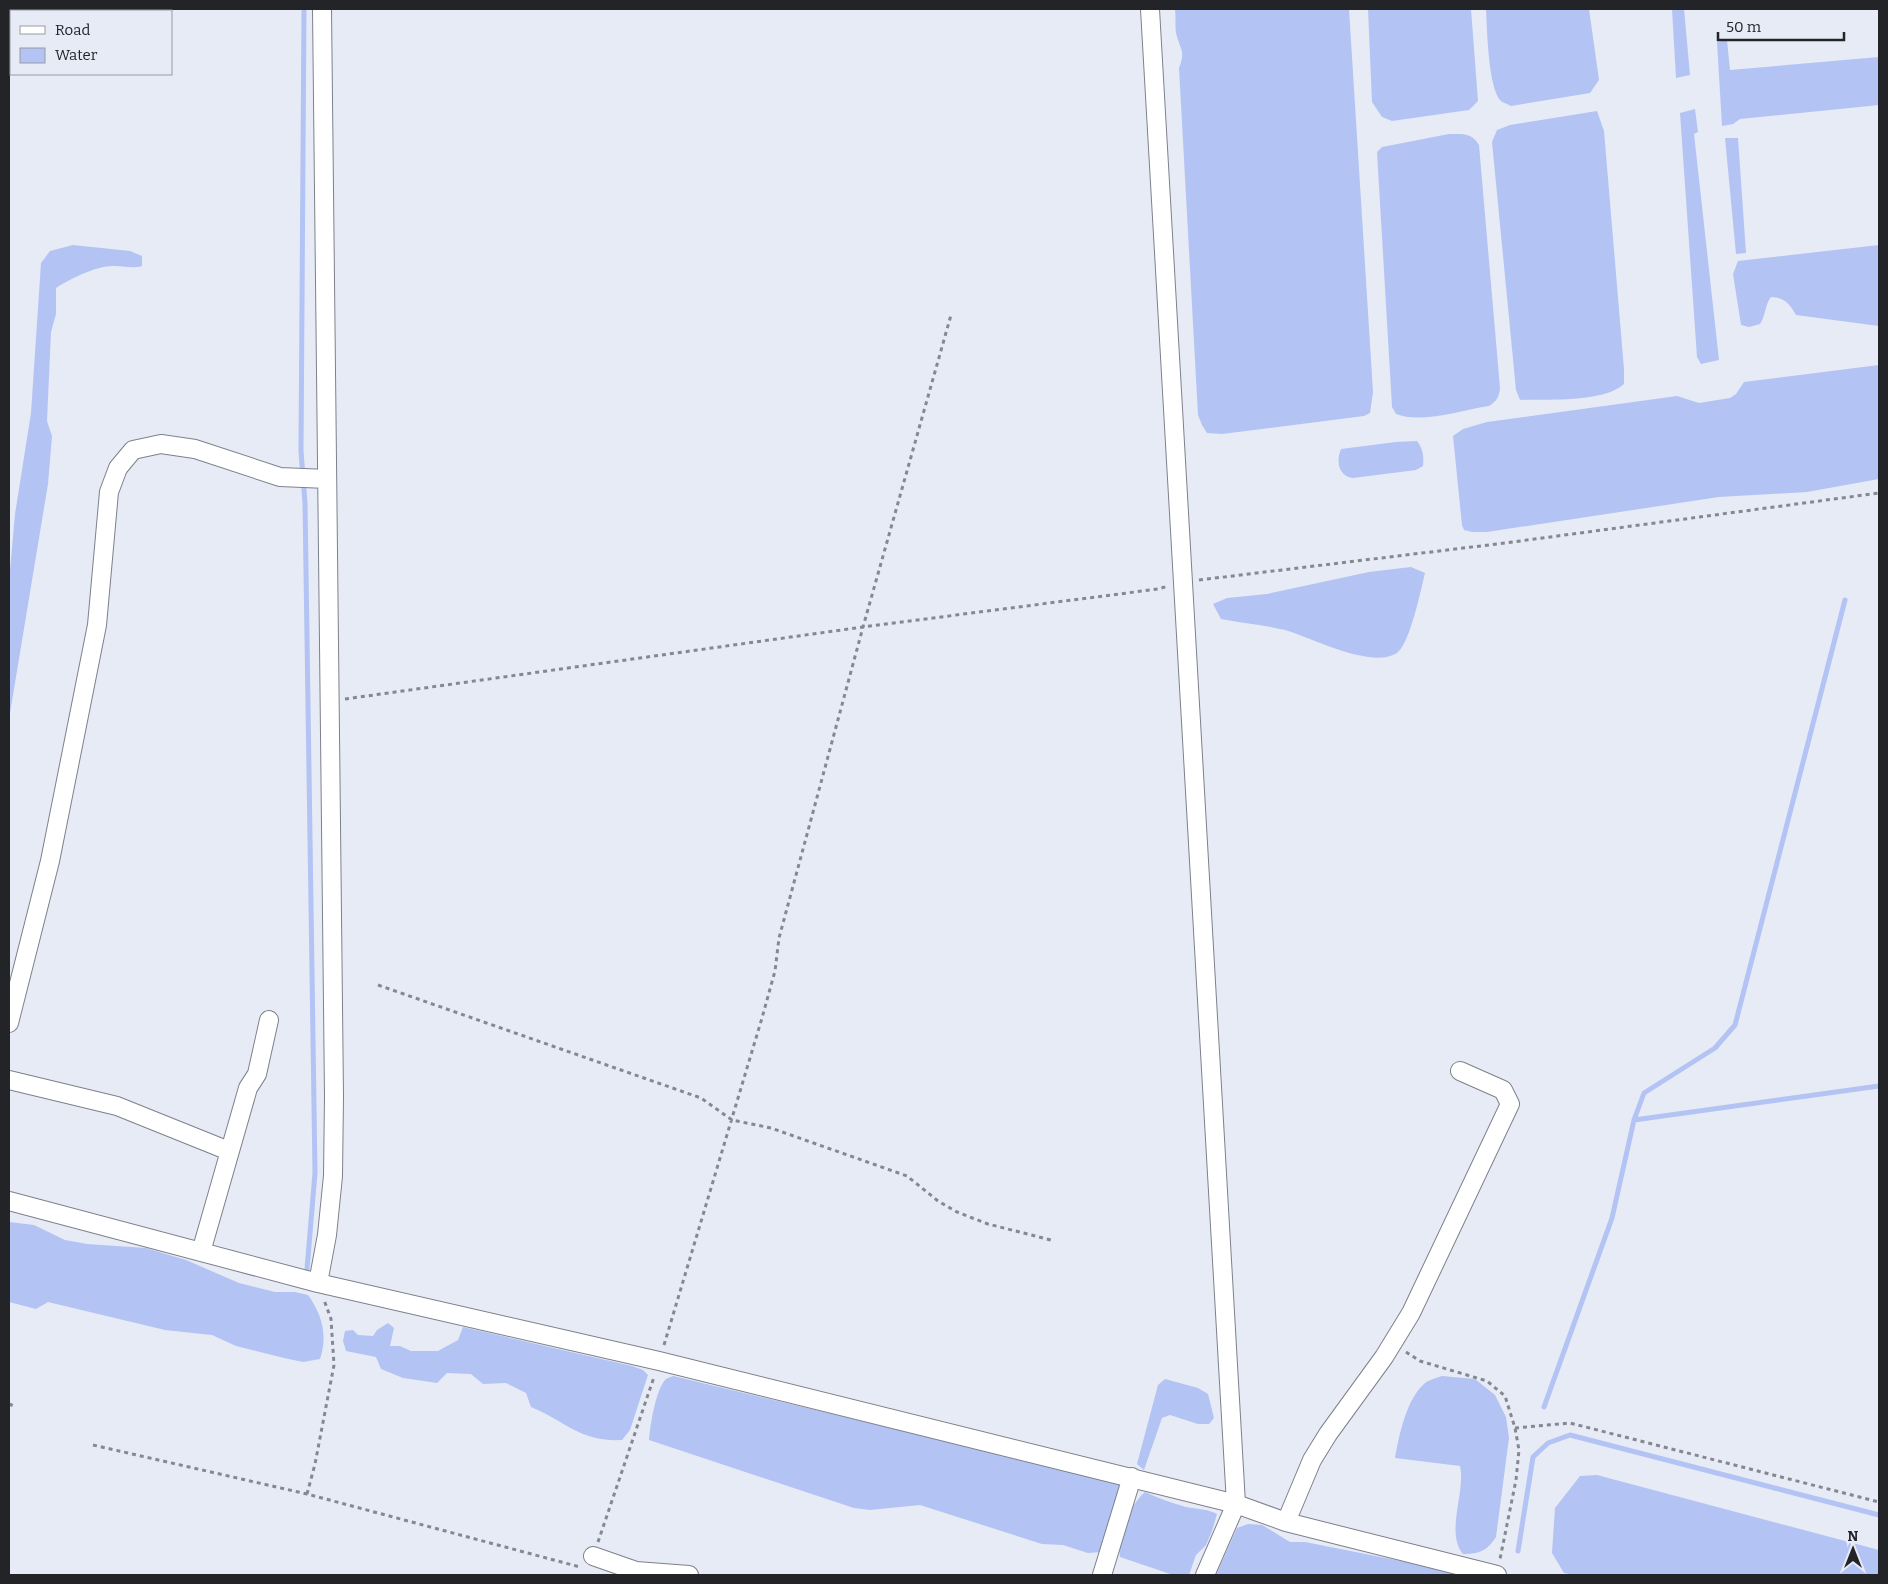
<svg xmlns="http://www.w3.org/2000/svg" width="1888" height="1584" font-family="Bitter,serif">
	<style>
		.water { fill: #b3c3f4 }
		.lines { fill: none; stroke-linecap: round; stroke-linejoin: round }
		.stream { stroke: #b3c3f4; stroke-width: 5 }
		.minor-casing { stroke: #7d818b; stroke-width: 20 }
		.path { stroke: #858890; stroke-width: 3; stroke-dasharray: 4 4; stroke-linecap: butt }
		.minor { stroke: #fff; stroke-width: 18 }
	</style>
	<rect width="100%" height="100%" fill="#e7ebf6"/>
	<path class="water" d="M1175 9H1349L1373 392 1370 413 1364 416 1222 434 1207 433 1202 425 1198 415 1179 68C1186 50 1180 50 1176 33 1175 26 1176 17 1175 9Z
		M1368 9H1471L1478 101 1469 110 1392 121 1382 117 1372 102Z
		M1486 9H1589L1599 80 1590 93 1511 106C1508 104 1503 103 1501 101 1488 89 1487 27 1486 9Z
		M1672 9H1684L1690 75 1676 78Z
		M1727 40 1730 70 1879 57V105L1740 119 1733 124 1722 126 1717 42Z
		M1695 109 1698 132 1694 134 1719 360 1701 364 1697 357 1680 113Z
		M1597 111 1604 131 1624 369V384C1603 403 1548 399 1520 400L1516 390 1492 142 1497 130 1510 125Z
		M1449 134C1461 134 1472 132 1479 145L1500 388C1499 397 1497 401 1489 406 1462 410 1421 424 1396 414L1392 407 1377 152 1382 147Z
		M1725 138H1738L1746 253 1736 254Z
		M73 245 130 251 142 256V266C132 269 125 266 115 266 97 265 70 279 56 288V314L51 332 47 421 52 436 48 484 9 719V582L15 514 31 413 41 263 50 251Z
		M1879 245V326L1796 315C1789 303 1785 298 1771 297 1765 304 1766 315 1760 324L1749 327 1741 325 1733 274 1738 261Z
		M1879 365V479L1807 492 1719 497 1487 532H1472L1464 530 1462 525 1453 436 1463 429 1487 422 1677 396 1699 403 1730 398 1736 394 1744 382Z
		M1417 441C1423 449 1424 456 1423 466L1416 470 1353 478C1338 476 1336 461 1341 449L1396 442Z
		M1411 567 1425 573C1421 590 1410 642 1398 652 1375 671 1310 637 1285 630 1264 625 1242 623 1221 619L1213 604 1227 598 1267 594 1369 572Z
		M9 1222 34 1225 65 1240 87 1244 146 1248 186 1260 239 1283 275 1292H295L308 1295C322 1314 328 1336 320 1359L303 1362 284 1358 236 1346 212 1335 165 1330 48 1302 36 1309 9 1302Z
		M388 1323 394 1328 390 1346H400L411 1351H438L458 1340 463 1327 632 1366 643 1370 648 1375 630 1430 622 1440C580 1442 567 1422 531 1407L526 1393 506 1383 483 1384 471 1374 447 1373 437 1383 403 1378 381 1369 376 1357 346 1351 343 1341 345 1331 353 1330 358 1335 373 1336 377 1330Z
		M673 1376 1118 1482 1124 1486 1101 1552 1088 1553 1063 1545 1042 1544 920 1505 870 1510 854 1508 649 1440C650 1426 656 1388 666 1379 667 1378 671 1377 673 1376Z
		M1442 1376 1475 1379 1495 1395 1506 1417 1509 1438 1496 1537C1487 1551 1479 1554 1463 1554 1445 1532 1466 1492 1460 1466L1395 1458C1399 1436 1406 1400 1424 1384 1428 1380 1437 1378 1442 1376Z
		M1165 1379 1198 1388 1208 1394 1214 1418 1209 1424H1198L1170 1415 1162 1418 1144 1470 1137 1464 1158 1385Z
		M1597 1475 1879 1550V1575H1574L1564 1573 1552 1553 1555 1508 1580 1476Z
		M1145 1492C1158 1498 1171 1503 1186 1507 1197 1509 1207 1509 1217 1514L1212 1531 1206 1545 1196 1555 1189 1575H1173L1120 1557C1117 1538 1130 1504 1145 1492Z
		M1248 1524 1262 1525 1290 1542H1305L1431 1567 1465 1575H1216L1237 1528Z"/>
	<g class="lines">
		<path class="stream" d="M304 9 301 451 305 503 315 1173 307 1269
			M1634 1120 1879 1086
			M1544 1407 1612 1218 1634 1120 1644 1093 1715 1048 1735 1025 1845 600
			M1518 1551 1533 1457 1548 1443 1570 1435 1879 1515"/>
		<defs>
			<path id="minor" d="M1150 9 1236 1504 1205 1575
				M9 1023 50 861 97 625 109 492 118 468 133 450 161 444 195 449 280 477 327 479
				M9 1080 117 1106 229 1151
				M9 1201 318 1283 659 1361 1236 1504 1286 1522 1497 1575
				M201 1252 248 1088 257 1074 269 1020
				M318 1283 327 1235 333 1176 334 1096 322 9
				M1286 1522 1312 1460 1328 1434 1384 1357 1411 1313 1510 1104 1503 1090 1460 1071
				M593 1556 636 1571 689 1575
				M1102 1575 1132 1477"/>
		</defs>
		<use href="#minor" class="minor-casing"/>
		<path class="path" d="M1199 580 1505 543 1879 493
			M345 699 863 627 1158 589 1168 586
			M378 985 701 1098 732 1120 771 1128 907 1176 938 1201 957 1212 988 1224 1051 1240
			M664 1345 762 1018 775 971 779 938 863 627 951 315
			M1406 1352 1420 1361 1487 1381 1505 1396 1515 1428 1519 1450 1516 1480 1500 1559
			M9 1404 14 1406
			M1515 1428 1570 1423 1879 1502
			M93 1445 307 1494 580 1567
			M307 1494 315 1464 334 1365 331 1319 324 1300
			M598 1542 654 1377"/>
		<use href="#minor" class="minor"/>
	</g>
	<rect width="1888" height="1584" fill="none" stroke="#222428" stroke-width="20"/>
	<rect x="10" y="10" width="162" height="65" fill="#e7ebf6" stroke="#989ba4"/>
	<rect x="20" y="26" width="25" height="8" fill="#ffffff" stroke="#989ba4"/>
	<text x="55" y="35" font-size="15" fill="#222428">Road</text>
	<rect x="20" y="48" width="25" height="15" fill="#b3c3f4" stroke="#989ba4"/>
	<text x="55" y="60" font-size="15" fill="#222428">Water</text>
	<g transform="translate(1853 1549)" stroke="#e7ebf6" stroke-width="4" paint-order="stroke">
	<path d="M0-4L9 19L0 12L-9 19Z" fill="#222428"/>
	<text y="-8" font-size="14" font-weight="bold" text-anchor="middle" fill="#222428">N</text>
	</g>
	<path d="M1718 32v8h126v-8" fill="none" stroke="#222428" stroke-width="2.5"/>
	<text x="1726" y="32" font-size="15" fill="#222428" stroke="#e7ebf6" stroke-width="4" paint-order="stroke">50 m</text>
</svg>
